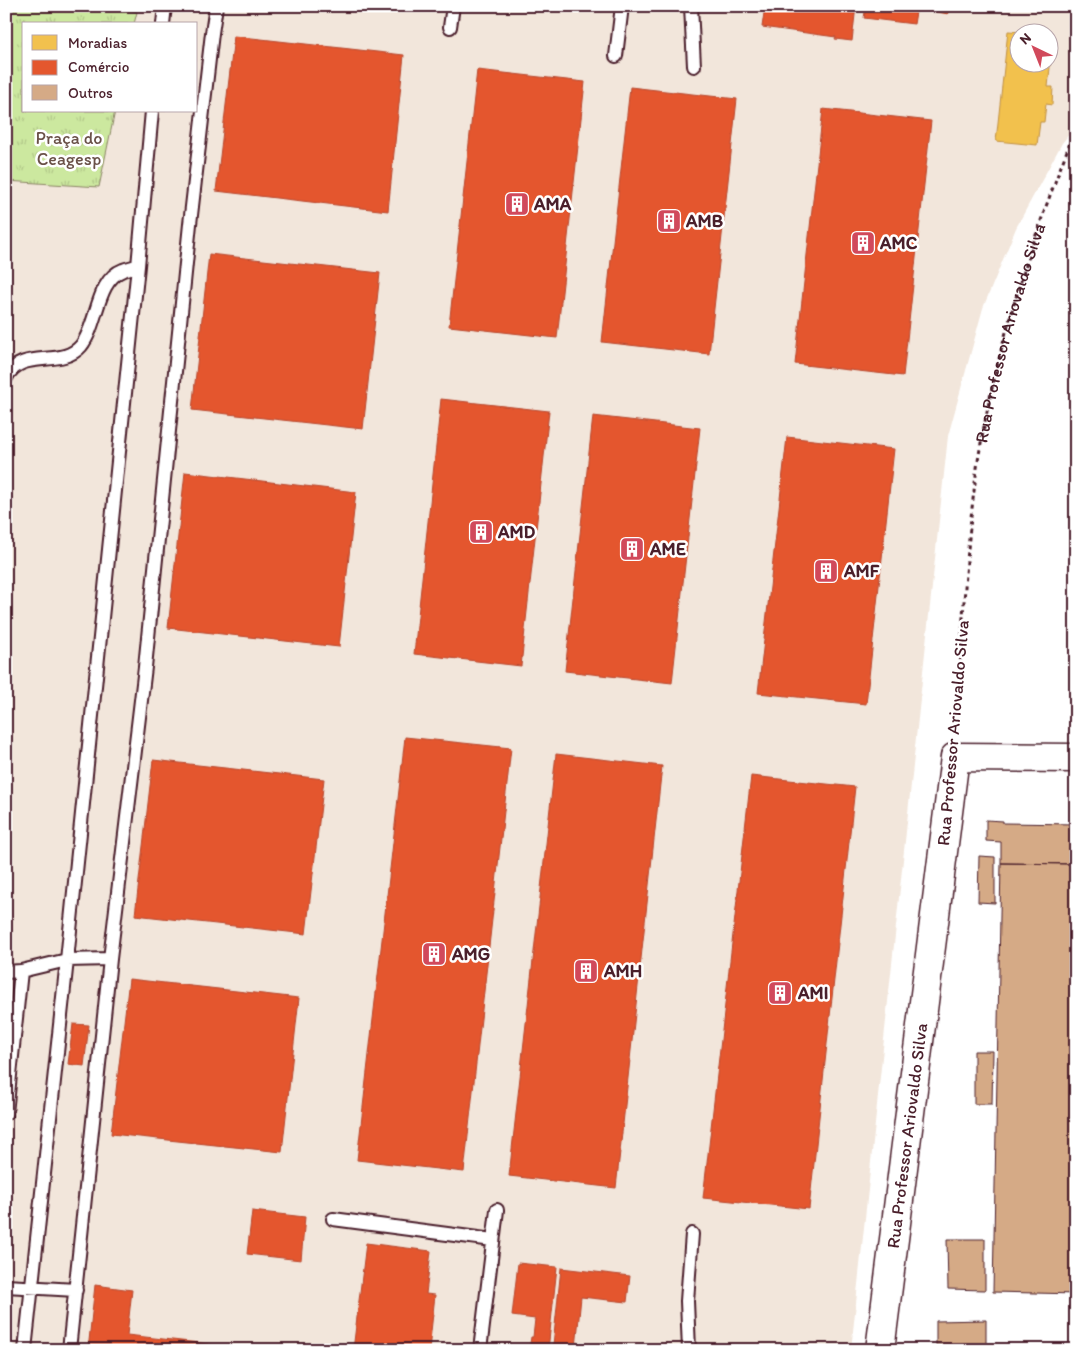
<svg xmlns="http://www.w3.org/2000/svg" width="1082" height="1356" font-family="Itim,sans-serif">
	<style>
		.built { fill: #f2e6db; fill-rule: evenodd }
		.park { fill: url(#park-tufts); stroke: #8b8465 }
		.homes { fill: #f2c14e; stroke: #c09044 }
		.shops { fill: #e4572e; stroke: #b6462d }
		.building { fill: #d5aa86; stroke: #4a1f2b }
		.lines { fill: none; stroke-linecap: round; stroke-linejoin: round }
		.service-casing { stroke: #4a1f2b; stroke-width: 16 }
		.tertiary-casing { stroke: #4a1f2b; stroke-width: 31 }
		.path { stroke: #4a1f2b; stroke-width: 3; stroke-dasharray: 4 4; stroke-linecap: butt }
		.service { stroke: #fff; stroke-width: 12 }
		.tertiary { stroke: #fff; stroke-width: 28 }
		.labels { text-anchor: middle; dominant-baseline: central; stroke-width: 5; stroke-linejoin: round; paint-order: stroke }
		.park-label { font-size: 18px; fill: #6a5148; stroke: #fff }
		.poi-label { font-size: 18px; font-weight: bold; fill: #4a1f2b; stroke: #fff; text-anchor: start }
		.street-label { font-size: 18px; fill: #4a1f2b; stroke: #fff }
	</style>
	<defs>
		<pattern id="park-tufts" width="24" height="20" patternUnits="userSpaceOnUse" patternTransform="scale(1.25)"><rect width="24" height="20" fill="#cce89f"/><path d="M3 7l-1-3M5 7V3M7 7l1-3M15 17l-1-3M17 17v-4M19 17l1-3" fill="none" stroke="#b1c789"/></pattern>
	</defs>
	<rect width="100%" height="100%" fill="#fff"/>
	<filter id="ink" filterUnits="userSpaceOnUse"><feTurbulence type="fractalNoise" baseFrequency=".02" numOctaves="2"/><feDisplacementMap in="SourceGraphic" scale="10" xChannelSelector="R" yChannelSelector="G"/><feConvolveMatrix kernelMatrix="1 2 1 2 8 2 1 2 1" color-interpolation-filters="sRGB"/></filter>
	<g filter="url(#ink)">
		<path class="built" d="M6 6H1076V126L1062 143 1016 228 983 308 948 436 851 1350H6ZM24 24H196V111H24ZM1020 32H1050V62H1020Z"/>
		<path class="park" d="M6 6H115L137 12 134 24H24V111H115L99 187 6 181Z"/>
		<path class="homes" d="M1008 31 1024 32H1020V62H1050V58H1051L1048 87H1053L1052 105 1046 104 1044 122H1040L1037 145 996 141Z"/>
		<path class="shops" d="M765 6H856L852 41 835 39 836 37 762 27Z
			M866 6H917L914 24 864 18Z
			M928 6H949L948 14 928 10Z
			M234 36 404 55 388 211 216 191Z
			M477 70 585 82 557 338 449 326Z
			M630 87 737 99 709 354 602 342Z
			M823 109 931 121 903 376 795 364Z
			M209 254 380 273 363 429 192 410Z
			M441 399 549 411 521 666 414 654Z
			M593 416 700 428 672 683 565 671Z
			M787 437 894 449 866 704 758 693Z
			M185 472 356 492 339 647 168 628Z
			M405 737 511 748 464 1172 357 1160Z
			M556 754 662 766 616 1188 509 1176Z
			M153 760 324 779 306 934 135 915Z
			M751 776 855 787 809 1209 703 1198Z
			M129 979 299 998 282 1152 111 1134Z
			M73 1024 89 1025 84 1066 68 1064Z
			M252 1211 305 1217 301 1260 247 1254Z
			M366 1243 431 1251 426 1294 435 1295 429 1350H353Z
			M518 1263 557 1267 548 1350H529L531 1337H533L535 1319 512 1316Z
			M561 1268 630 1276 627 1302 581 1297 576 1348 553 1345Z
			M95 1285 132 1290 127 1335 263 1350H88Z"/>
		<path class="building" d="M986 820 1003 821V823L1076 824V864L1001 863V842L986 841Z
			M979 856 995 857V903L978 902Z
			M1001 863 1076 864V1294L993 1292Z
			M974 1051H993L992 1104H974Z
			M947 1239H985V1290L948 1289Z
			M986 1320V1345H936V1321Z"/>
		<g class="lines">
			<defs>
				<path id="service" d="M691 6 694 66
					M163 24 165 6
					M450 27 453 6
					M616 56 622 6
					M6 378C21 347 61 369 81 346 98 325 96 280 123 270 128 268 133 267 138 266
					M6 972 21 971 67 960 110 959
					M6 1113 21 971
					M333 1219 493 1240
					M6 1286 76 1290
					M25 1350 67 960 138 266 152 111
					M69 1350 110 959 145 667 190 224 212 33 216 6
					M480 1350 497 1210
					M689 1350 687 1301 692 1234"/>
				<g id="tertiary">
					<path id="s2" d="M880 1350 955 757 1076 758"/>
				</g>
			</defs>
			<use href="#service" class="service-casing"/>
			<use href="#tertiary" class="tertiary-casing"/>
			<path class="path" id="s1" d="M956 732C962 642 965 550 978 461 996 347 1033 235 1076 128"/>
			<use href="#service" class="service"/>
			<use href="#tertiary" class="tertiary"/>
		</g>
	</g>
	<defs>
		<symbol id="building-square" viewBox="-11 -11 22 22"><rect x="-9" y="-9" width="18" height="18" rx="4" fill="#d1495b" stroke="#fff"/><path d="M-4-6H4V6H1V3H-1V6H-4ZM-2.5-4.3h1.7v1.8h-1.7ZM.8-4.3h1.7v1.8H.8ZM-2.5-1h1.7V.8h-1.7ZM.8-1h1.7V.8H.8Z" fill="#fff"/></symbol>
	</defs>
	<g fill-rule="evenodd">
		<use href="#building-square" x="503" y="190" width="28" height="28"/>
		<use href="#building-square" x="655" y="207" width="28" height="28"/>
		<use href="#building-square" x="849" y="229" width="28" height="28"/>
		<use href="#building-square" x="467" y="518" width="28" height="28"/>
		<use href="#building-square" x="618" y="535" width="28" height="28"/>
		<use href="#building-square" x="812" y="557" width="28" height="28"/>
		<use href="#building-square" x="420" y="940" width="28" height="28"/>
		<use href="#building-square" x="572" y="957" width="28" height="28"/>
		<use href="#building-square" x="766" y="979" width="28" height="28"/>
	</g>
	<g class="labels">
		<g class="park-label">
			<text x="69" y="138">Praça do<tspan x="69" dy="21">Ceagesp</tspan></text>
		</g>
		<g class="poi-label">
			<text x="534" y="204">AMA</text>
			<text x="686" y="221">AMB</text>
			<text x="880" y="243">AMC</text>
			<text x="498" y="532">AMD</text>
			<text x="650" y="549">AME</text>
			<text x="844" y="571">AMF</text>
			<text x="452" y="954">AMG</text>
			<text x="604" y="971">AMH</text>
			<text x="798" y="993">AMI</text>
		</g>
		<g class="street-label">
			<text stroke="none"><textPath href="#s1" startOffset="404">Rua Professor Ariovaldo Silva</textPath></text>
			<text transform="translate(953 733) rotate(-85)">Rua Professor Ariovaldo Silva</text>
			<text stroke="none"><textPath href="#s2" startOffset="216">Rua Professor Ariovaldo Silva</textPath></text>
		</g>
	</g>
	<rect width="1082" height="1356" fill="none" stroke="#fff" stroke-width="25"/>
	<rect x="12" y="12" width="1057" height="1331" fill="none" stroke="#4a1f2b" stroke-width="2" filter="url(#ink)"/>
	<rect x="22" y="22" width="175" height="90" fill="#ffffff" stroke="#b7a5aa"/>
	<rect x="32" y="35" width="25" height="15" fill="#f2c14e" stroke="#b7a5aa"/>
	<text x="68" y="48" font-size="15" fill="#4a1f2b">Moradias</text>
	<rect x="32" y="60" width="25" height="15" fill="#e4572e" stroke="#b7a5aa"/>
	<text x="68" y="72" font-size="15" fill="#4a1f2b">Comércio</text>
	<rect x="32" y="85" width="25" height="15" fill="#d5aa86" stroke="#b7a5aa"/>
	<text x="68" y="98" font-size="15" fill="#4a1f2b">Outros</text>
	<g transform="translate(1034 48) rotate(317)"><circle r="24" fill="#ffffff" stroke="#b7a5aa"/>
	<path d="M0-4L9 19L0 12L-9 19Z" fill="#d1495b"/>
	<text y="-8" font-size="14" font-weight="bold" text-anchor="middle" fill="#4a1f2b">N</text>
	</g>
</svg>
